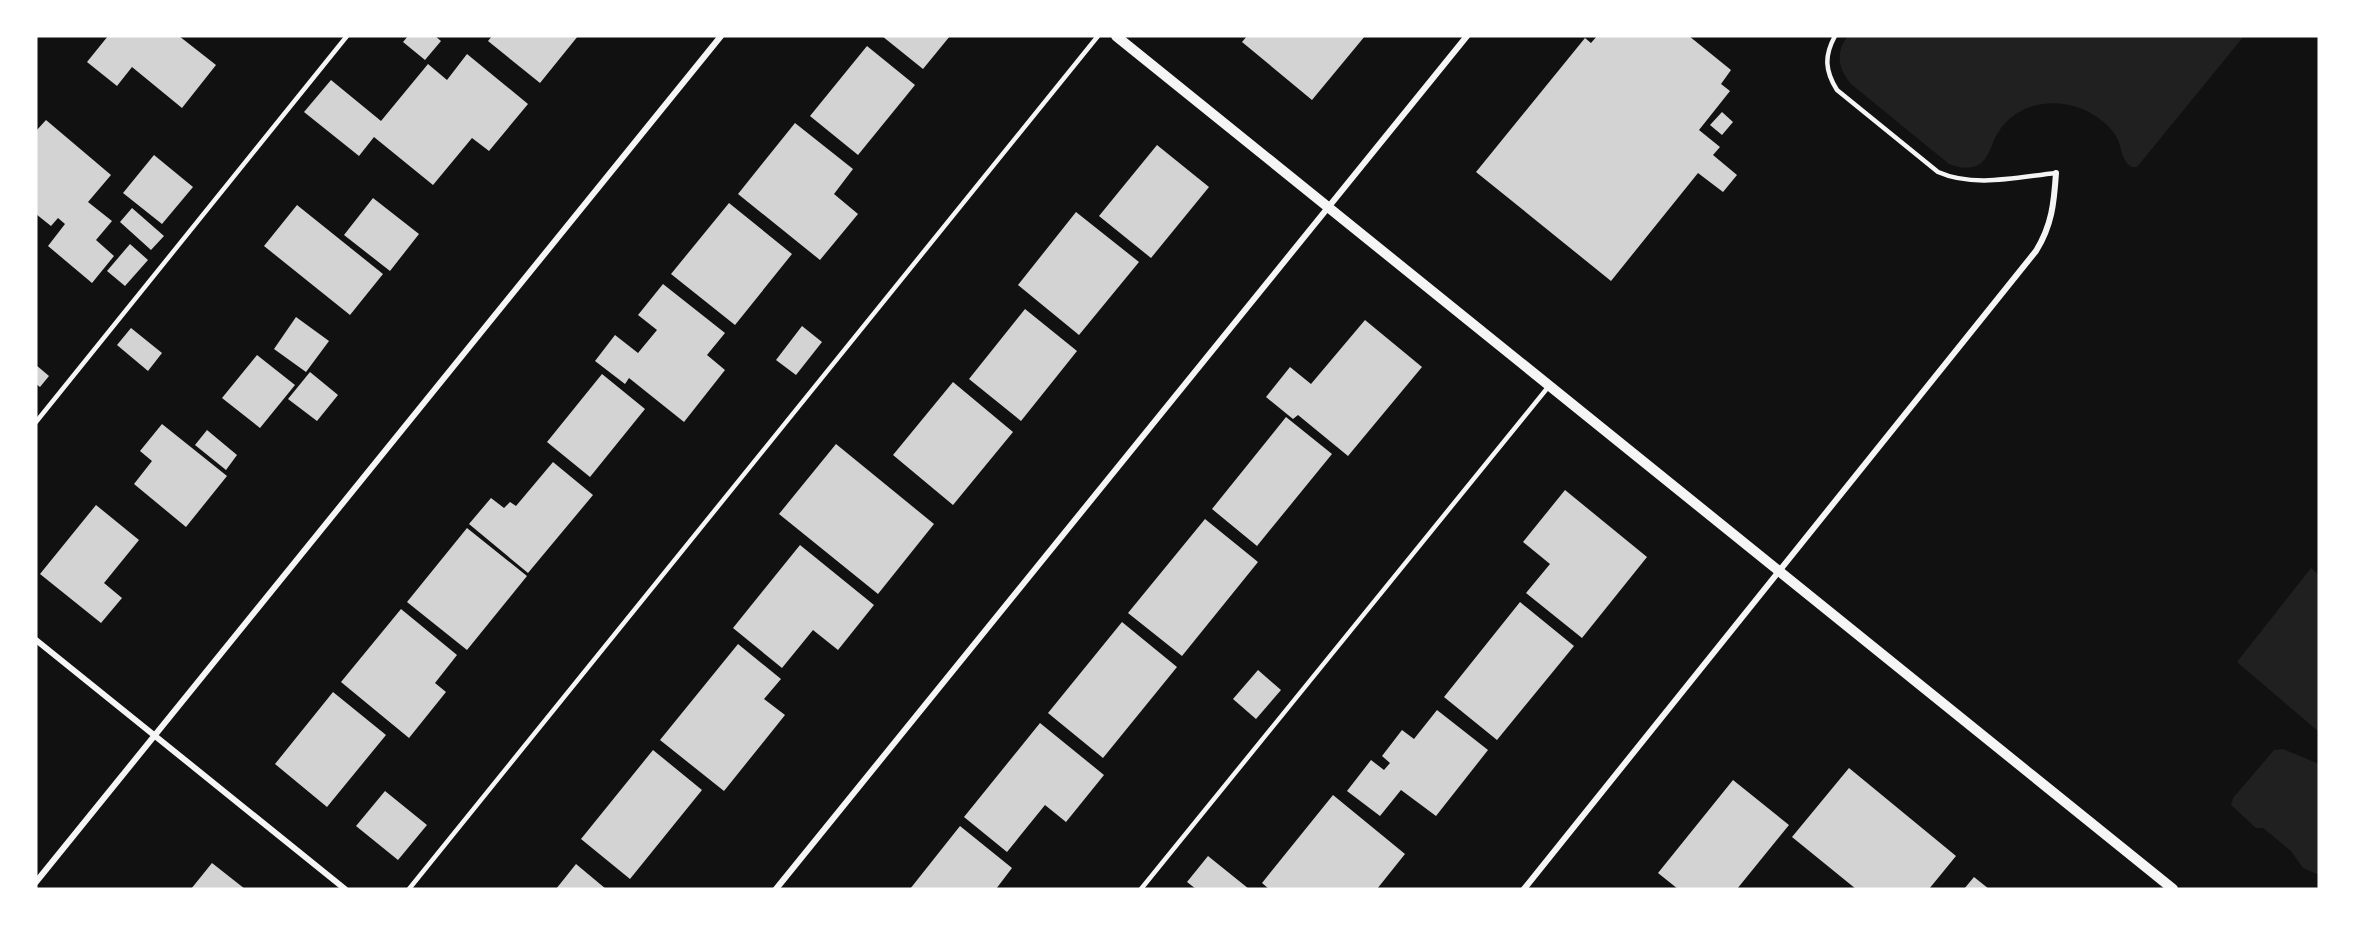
<svg xmlns="http://www.w3.org/2000/svg" width="2355" height="925" font-family="'PT Sans',sans-serif">
	<style>
		.green { fill: #202020 }
		.building { fill: #d3d3d3 }
		.lines { fill: none; stroke-linecap: round; stroke-linejoin: round }
		.service { stroke: #f5f5f5; stroke-width: 4.5 }
		.minor { stroke: #f5f5f5; stroke-width: 6 }
		.tertiary { stroke: #f5f5f5; stroke-width: 10 }
	</style>
	<rect width="100%" height="100%" fill="#111"/>
	<path class="green" d="M1848 36H2244L2137 167H2132C2122 162 2122 150 2118 140 2111 125 2095 114 2080 108 2048 97 2013 105 1996 136 1991 146 1989 157 1980 164 1970 170 1959 168 1949 164L1851 84C1838 69 1835 52 1848 36Z
		M2311 568 2319 575V732L2237 662Z
		M2283 749 2319 764V875L2303 868 2291 851 2263 828H2256L2231 805 2233 798 2274 750Z"/>
	<path class="building" d="M108 36H179L216 65 182 108 132 67 117 86 87 62Z
		M408 36H435L441 41 425 60 403 42Z
		M492 36H578L540 83 488 41Z
		M882 36H950L923 69Z
		M1247 36H1365L1312 100 1242 42Z
		M1597 36H1689L1731 70 1721 84 1730 91 1699 130 1720 147 1713 155 1737 175 1723 192 1698 173 1611 281 1476 172 1585 38 1591 43Z
		M867 46 915 85 858 155 810 116Z
		M467 54 528 104 489 151 472 138 433 185 374 137 359 156 304 112 331 80 381 121 428 64 447 80Z
		M1722 112 1733 122 1722 135 1710 125Z
		M46 120 111 175 88 202 112 221 96 240 114 256 92 283 48 246 65 224 58 218 51 226 36 214V131Z
		M795 123 853 169 834 194 858 214 820 260 738 194Z
		M1157 145 1209 187 1151 258 1099 216Z
		M154 155 193 187 162 224 123 193Z
		M373 198 419 234 390 271 344 235Z
		M729 203 792 254 735 325 671 274Z
		M297 205 383 274 350 315 264 246Z
		M132 208 164 236 151 250 120 222Z
		M1076 212 1139 262 1079 335 1018 285Z
		M130 244 148 260 125 286 107 271Z
		M663 284 725 333 707 355 725 370 684 422 629 378 625 384 595 361 615 335 638 353 657 330 638 315Z
		M1025 309 1077 351 1021 421 969 379Z
		M296 317 329 341 306 372 274 349Z
		M1365 320 1422 367 1348 456 1298 415 1293 419 1266 397 1290 367 1311 384Z
		M802 326 822 342 796 375 776 360Z
		M131 328 162 353 148 371 117 345Z
		M257 355 295 385 260 428 222 398Z
		M36 365 49 376 40 387 36 384Z
		M310 372 338 395 317 421 288 399Z
		M602 374 645 409 590 477 547 442Z
		M953 382 1013 432 953 505 893 455Z
		M1286 417 1332 454 1257 546 1212 509Z
		M162 424 227 476 186 527 134 484 152 461 140 451Z
		M207 430 237 455 226 470 195 445Z
		M836 444 934 524 878 594 779 514Z
		M553 462 593 495 528 573 469 524 491 498 504 508 510 502 516 506Z
		M1565 490 1647 557 1582 638 1526 593 1550 564 1523 542Z
		M96 505 139 540 104 583 122 598 101 623 40 574Z
		M1205 519 1258 562 1182 656 1128 613Z
		M467 528 527 576 467 650 407 602Z
		M800 545 874 605 838 650 813 630 782 668 733 628Z
		M1520 602 1574 646 1497 740 1444 697Z
		M401 609 457 655 435 683 446 692 409 738 341 682Z
		M1122 622 1177 667 1103 758 1048 713Z
		M738 644 781 679 764 699 785 715 724 791 660 740Z
		M1258 670 1281 690 1256 719 1233 699Z
		M333 692 386 735 327 807 275 764Z
		M1437 710 1488 750 1436 816 1401 790 1380 816 1347 791 1371 760 1384 770 1390 763 1382 756 1402 730 1414 739Z
		M1040 723 1104 775 1066 822 1045 805 1007 852 964 817Z
		M653 750 702 790 630 879 581 839Z
		M1849 768 1956 856 1929 889H1856L1792 837Z
		M1733 780 1789 825 1737 889H1678L1658 873Z
		M385 791 427 825 398 860 356 826Z
		M1333 795 1405 854 1377 889H1269L1262 883Z
		M960 826 1012 868 996 889H910Z
		M1208 856 1249 889H1196L1187 882Z
		M212 863 245 889H191Z
		M576 864 606 889H556Z
		M1974 877 1989 889H1964Z"/>
	<g class="lines">
		<path class="service" d="M1835 36C1824 56 1825 71 1837 90L1938 172C1974 188 2018 177 2056 173
			M36 422 347 36
			M409 889 1098 36
			M1141 889 1549 386"/>
		<path class="minor" d="M36 640 345 889
			M36 882 721 36
			M776 889 1467 36
			M1524 889 2036 251C2052 225 2054 203 2056 173"/>
		<path class="tertiary" d="M1116 36 2173 889"/>
	</g>
	<rect width="2355" height="925" fill="none" stroke="#ffffff" stroke-width="75"/>
</svg>
